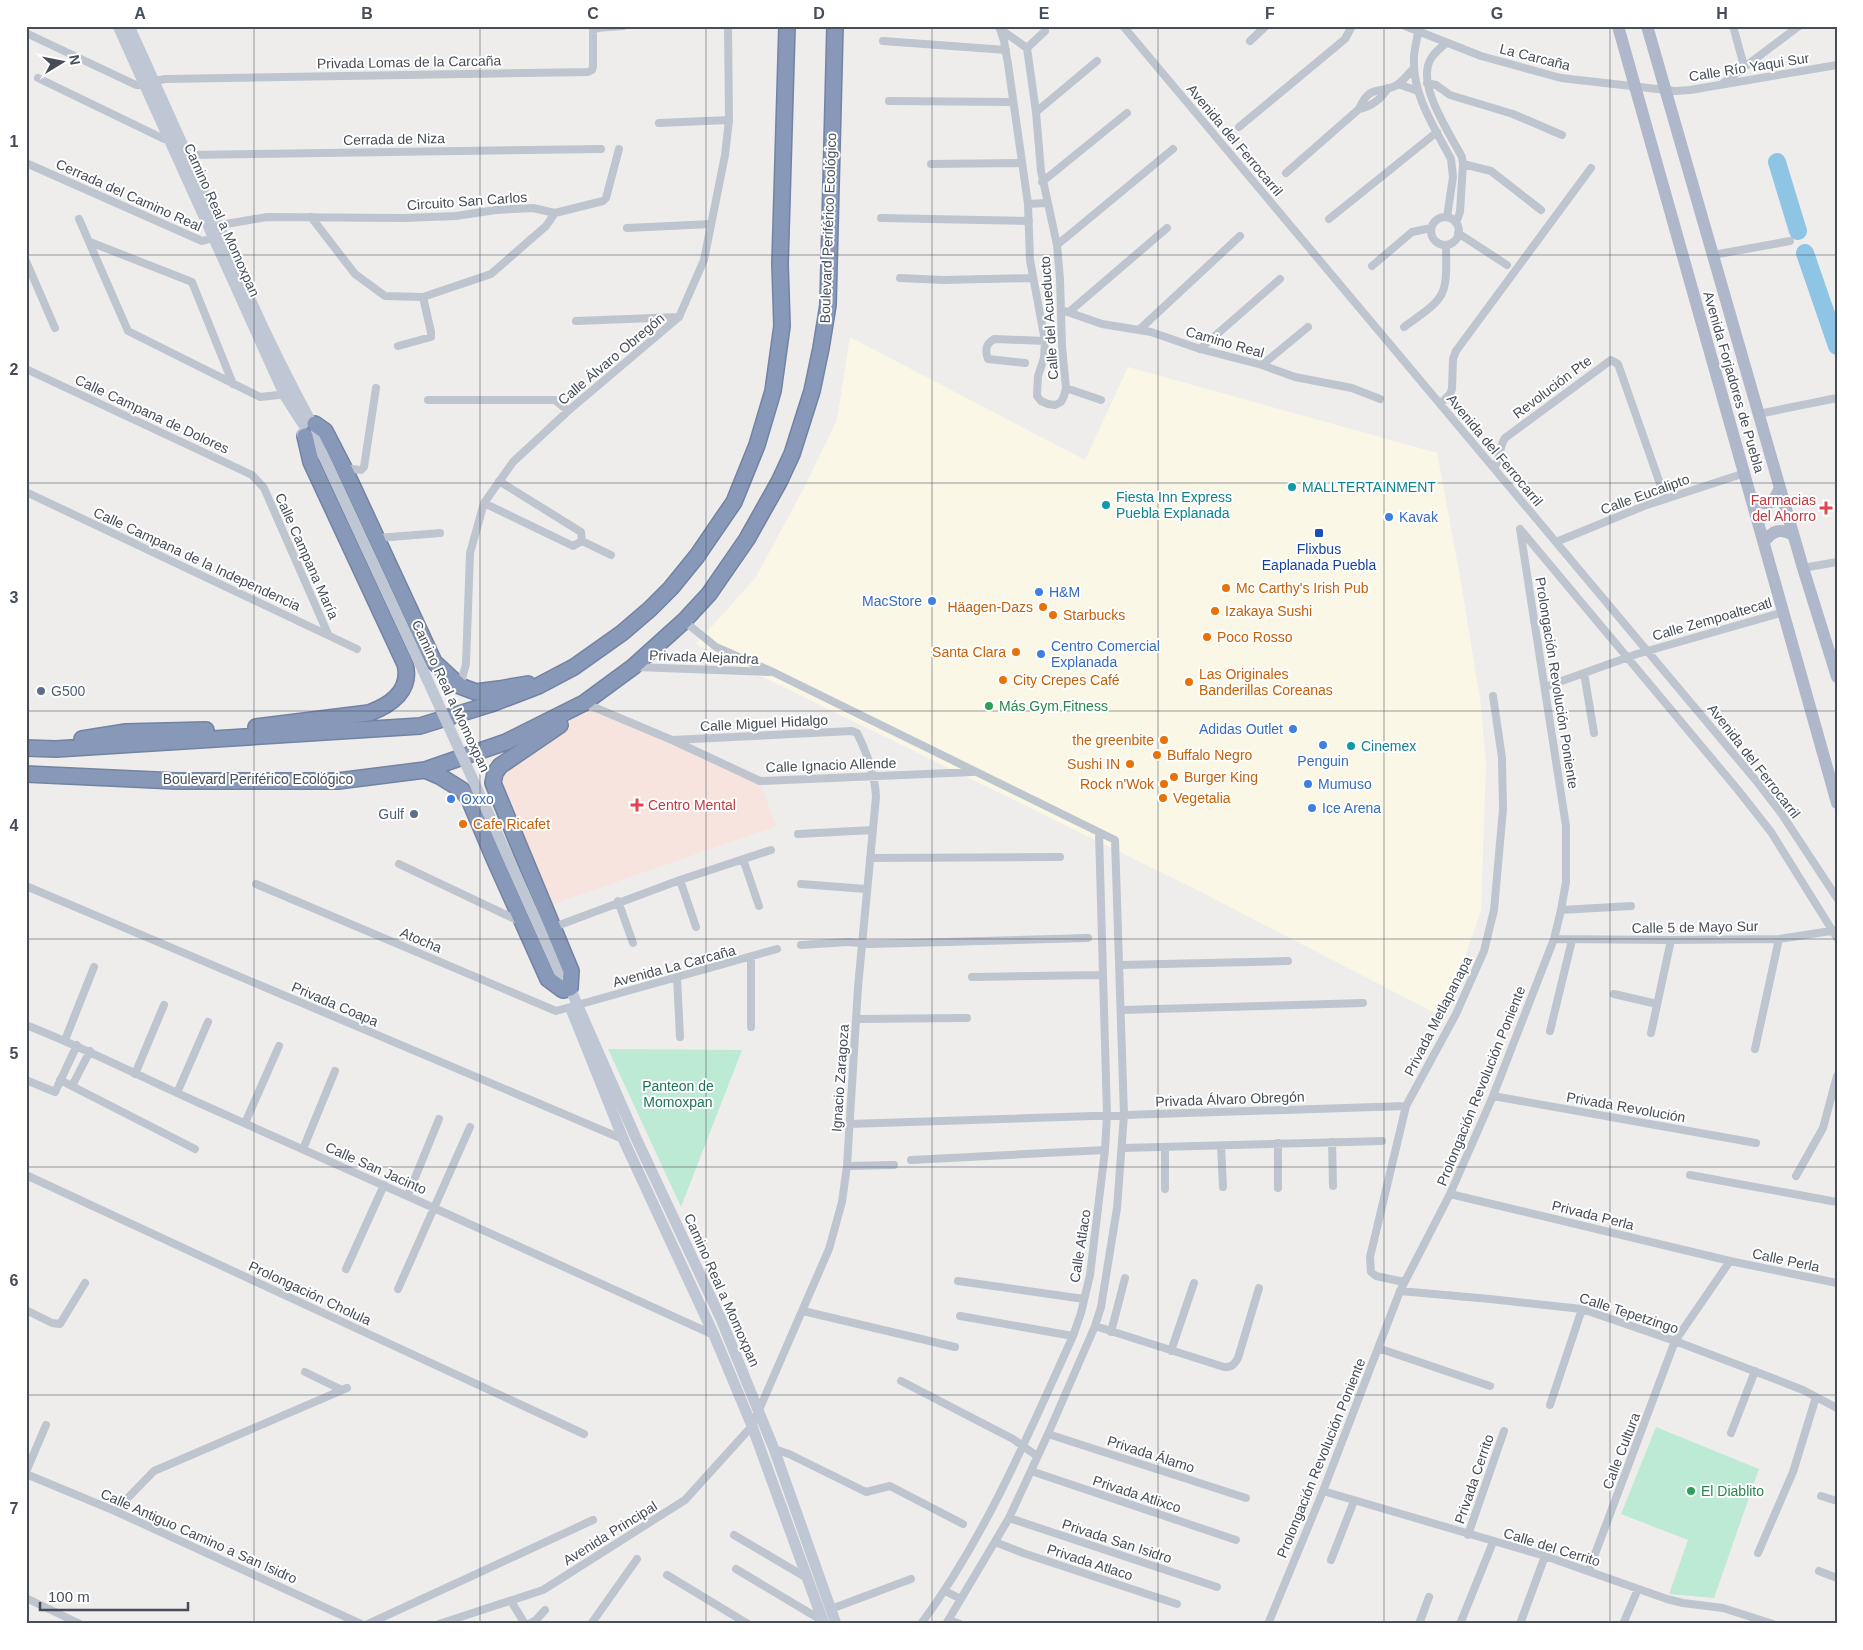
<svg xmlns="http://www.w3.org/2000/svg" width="1863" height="1650" font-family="Helvetica,sans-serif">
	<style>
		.commercial { fill: #faf7e6 }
		.medical { fill: #f8e4de }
		.green { fill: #bdead5 }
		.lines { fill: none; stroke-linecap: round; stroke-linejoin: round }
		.river { stroke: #8ec5e4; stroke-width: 18 }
		.highway-casing { stroke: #7383a3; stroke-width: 18 }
		.street { stroke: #bec5ce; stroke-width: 8 }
		.secondary { stroke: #c0c7d4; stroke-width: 11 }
		.primary { stroke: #aeb8ca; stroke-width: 12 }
		.highway { stroke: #8898b8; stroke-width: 15 }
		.secondary-bridge { stroke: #c0c7d4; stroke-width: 11 }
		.grid { fill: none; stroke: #464d58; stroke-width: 1; stroke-opacity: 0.55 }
		.culture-dot { fill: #0f9aa8; stroke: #fff; stroke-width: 2 }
		.health-dot { fill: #e0444e; stroke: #fff; stroke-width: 2 }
		.shop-dot { fill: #3f7fe0; stroke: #fff; stroke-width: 2 }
		.transit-dot { fill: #1a4fb4; stroke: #fff; stroke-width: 2 }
		.food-dot { fill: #e8710a; stroke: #fff; stroke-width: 2 }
		.service-dot { fill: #5c6f8a; stroke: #fff; stroke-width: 2 }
		.leisure-dot { fill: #2e9e5b; stroke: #fff; stroke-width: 2 }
		.labels { text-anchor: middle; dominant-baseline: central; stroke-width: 4; stroke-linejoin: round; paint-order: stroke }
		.street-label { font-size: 14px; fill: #464d58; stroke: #fff }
		.culture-label { font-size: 14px; fill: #0d838f; stroke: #fff; text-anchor: start }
		.health-label { font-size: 14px; fill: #be3a42; stroke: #fff; text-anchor: end }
		.shop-label { font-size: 14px; fill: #366cbe; stroke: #fff; text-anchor: start }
		.transit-label { font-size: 14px; fill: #164399; stroke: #fff }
		.food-label { font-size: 14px; fill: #c56008; stroke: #fff; text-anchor: start }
		.service-label { font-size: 14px; fill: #4e5e75; stroke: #fff; text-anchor: start }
		.leisure-label { font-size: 14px; fill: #27864d; stroke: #fff; text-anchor: start }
		.park-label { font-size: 14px; fill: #1e7355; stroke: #fff }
		.neatline { fill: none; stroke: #464d58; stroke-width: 2 }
		.grid-label { font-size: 16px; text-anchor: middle; font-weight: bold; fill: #464d58 }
	</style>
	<rect width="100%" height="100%" fill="#efedec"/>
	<path class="commercial" d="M850 337 1085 460 1128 367 1437 453 1461 582 1481 706 1486 764 1481 910 1462 966 1437 1014 1195 889 696 644 756 577 806 484 837 420Z"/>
	<path class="medical" d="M584 703 760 781 776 826 548 906 498 783 499 773 556 733Z"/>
	<path class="green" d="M608 1049 742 1050 681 1207Z
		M1656 1427 1759 1469 1714 1598 1669 1594 1688 1540 1621 1514Z"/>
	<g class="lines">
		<path class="river" d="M1777 162 1798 231
			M1805 253 1837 346"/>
		<defs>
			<path id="highway" d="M315 424 325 431 344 468 434 662 460 686 476 692 499 689 528 684
				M256 727 369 713C391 705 412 690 405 664L311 462 305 436
				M82 739 126 732 206 730
				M26 748 56 749 420 726 491 704 538 686 574 667 622 633 650 609 671 588 697 556 734 502 757 445 773 391 782 326 780 264 787 26
				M425 770 441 777 462 790 469 799 493 856 548 979 563 990 570 988 571 971 493 783 495 773 500 766 560 725
				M26 774 176 781H338L425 770 506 742 584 703 633 667 684 621 709 594 747 539 779 482 792 454 812 391 821 348 828 305 835 26"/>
		</defs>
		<use href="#highway" class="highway-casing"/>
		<path class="street" d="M999 26 1004 41 1008 64 1028 204 1030 260 1045 341 1044 358 1038 376 1037 396 1041 401 1048 404 1055 405 1061 402 1064 396 1066 388 1062 346 1060 279 1057 245 1041 171 1036 112 1027 48 1000 29
			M1123 26 1758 783 1781 813 1837 898
			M1405 26 1481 56 1561 78 1675 91 1690 90 1837 65
			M1733 26 1744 66
			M1418 32C1417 40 1414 50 1414 58 1412 95 1435 128 1451 159L1453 177 1447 217
			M26 33 136 85H145
			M883 41 1006 50
			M1250 41 1266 26
			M1446 43C1442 47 1436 51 1432 57 1414 82 1449 132 1462 157L1463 164 1460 212 1456 223
			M1027 48 1045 31
			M38 78 164 139 169 138
			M155 81 165 79 588 72 592 70 593 66V31L597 28 623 26
			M1427 83 1436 85 1450 95 1513 114 1562 135
			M1398 84 1418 91
			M1722 84 1799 26
			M889 101 1013 102
			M1359 109C1370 83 1379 95 1397 85 1403 81 1409 73 1414 68
			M1036 112 1097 61
			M659 123 729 120
			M1239 127 1345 39 1352 26
			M187 155 601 149
			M26 163 202 241 217 237
			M931 164 1022 163
			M1463 164 1491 171 1541 210
			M1286 173 1359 109C1373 106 1381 99 1388 88
			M1042 182 1127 113
			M1028 204 1046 203
			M311 217 355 274 385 296 423 297 491 274 546 226 555 213
			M1431 231a14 14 0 1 1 28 0a14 14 0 1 1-28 0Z
			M881 218 1029 221
			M79 219 128 331 260 397 288 394
			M1329 219 1437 132
			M627 228 711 224
			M217 229 226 224 267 217 404 218 456 216 496 210 533 208 555 213 603 201 606 198 619 149
			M1458 233 1507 265
			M90 242 192 282 233 384
			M1057 245 1173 149
			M1713 255 1790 241
			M26 261 55 328
			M1372 266 1412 232 1431 228
			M900 278 944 280 1033 278
			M1062 310 1102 324 1151 332 1200 349 1262 365 1295 377 1352 388 1380 399
			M1069 312 1167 228
			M576 321 679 317
			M1404 327C1447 296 1447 298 1446 245
			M1140 329 1240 236
			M398 346 431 337V332L423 297
			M1200 349 1280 279
			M1025 363 988 359C985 351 985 344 994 339L1045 341
			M1262 365 1308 327
			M26 369 252 475 264 488 328 634
			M1066 388 1101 400
			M428 400H555L568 411
			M1440 404 1450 394 1452 389 1453 359 1456 351 1591 168
			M1758 414 1837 398
			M344 468 361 470 364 467 376 388
			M1494 468C1501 458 1499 447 1505 438L1611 360 1618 364 1665 498
			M499 481 581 532 582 541
			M26 492 357 649
			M484 503 573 546 582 541
			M1520 529 1738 790 1771 832 1837 938
			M378 538 440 533
			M582 541 611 555
			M1556 542 1644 506 1745 473
			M1803 568 1837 562
			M684 621 716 647 773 672 1115 840 1124 1115 1117 1208 1101 1307 1095 1326 1048 1434 1009 1518 946 1624
			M635 667 769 672
			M1584 673 1594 733
			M460 686 466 664 470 553 484 503 513 462 568 411 679 317 704 260 725 155 729 120 728 26
			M1545 687 1637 654 1784 612
			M584 703 672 740 760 781 973 772
			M798 834 873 830
			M870 858 1060 857
			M743 859 759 906
			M399 864 521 922
			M680 880 696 927
			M256 884 556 1011 777 949
			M801 884 866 889
			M26 886 625 1140
			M618 901 633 943
			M1561 910 1631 906
			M554 927 680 880 771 850
			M1554 939 1671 940 1779 939 1837 930
			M801 945 848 942 871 944 1088 938
			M751 958V1027
			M1120 965 1288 961
			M677 977 680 1037
			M972 977 1103 975
			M1614 994 1657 1004
			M1121 1010 1363 1003
			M856 1019 967 1018
			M26 1025C85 1048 141 1077 199 1103 371 1179 543 1257 714 1335
			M1550 1031 1572 940
			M1651 1033 1671 940
			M65 1040 94 967
			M1755 1049 1779 939
			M135 1074 164 1005
			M26 1080 55 1092 77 1045
			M60 1080 195 1149
			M72 1086 90 1051
			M177 1093 208 1022
			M1493 1096 1756 1143
			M245 1123 279 1046
			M849 1124 1406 1106
			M1332 1142 1333 1186
			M1278 1143V1188
			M1221 1146 1223 1187
			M1165 1147V1189
			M1123 1148 1382 1141
			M303 1149 335 1071
			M911 1160 1105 1150
			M847 1166 894 1165
			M26 1175 584 1434
			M1690 1175 1837 1202
			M1796 1176 1823 1128 1837 1076
			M1450 1194 1730 1261 1837 1283
			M408 1195 439 1119
			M346 1269 384 1185
			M958 1281 1084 1299
			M1404 1282 1376 1276 1371 1272 1370 1257 1406 1106 1456 1014 1484 951 1494 910 1503 809 1502 758 1493 696
			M398 1289 470 1127
			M1400 1291 1490 1299 1582 1309 1675 1341 1775 1379 1803 1390 1837 1408
			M26 1310 52 1323 60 1324 85 1283
			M803 1311 955 1347
			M960 1316 1073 1336
			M1095 1326 1224 1367C1232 1367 1234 1365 1238 1358L1259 1288
			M1111 1332 1125 1278
			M1378 1348 1490 1386
			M1171 1351 1194 1283
			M305 1372 342 1390
			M901 1381 1013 1439 1037 1456
			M1550 1405 1582 1309
			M1731 1433 1755 1371
			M1048 1434 1246 1498
			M774 1449 789 1454 866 1492 890 1486 963 1524
			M1031 1471 1236 1540
			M26 1472 46 1425
			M26 1474 115 1511 361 1624
			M1323 1491 1545 1556 1667 1599 1683 1603 1723 1608 1773 1624
			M1821 1496 1837 1501
			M115 1511 154 1471 347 1388
			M1009 1518 1217 1587
			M734 1535 807 1578
			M1468 1535 1504 1431
			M995 1542 1023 1553 1177 1604
			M1758 1553 1793 1472 1816 1397
			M1331 1560 1354 1501
			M736 1569 823 1621
			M1589 1570 1675 1341 1730 1261
			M1819 1571 1837 1578
			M667 1575 748 1624
			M945 1591 961 1599
			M26 1598 80 1624
			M511 1601 525 1624
			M831 1609 911 1579
			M949 1620 960 1624
			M368 1624 593 1520
			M439 1624 543 1590 685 1500 752 1426 829 1249 842 1202 847 1166 858 987 876 797C875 775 867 753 857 733L852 731 672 740
			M529 1624 536 1620 545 1610
			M591 1624 637 1559
			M921 1624C986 1536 1028 1435 1073 1336L1081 1313 1090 1275 1105 1150 1107 1115 1099 833
			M1268 1624 1323 1491 1400 1291 1450 1194 1493 1096 1554 939 1561 910 1566 882V826L1520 529
			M1419 1624 1429 1597
			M1460 1624 1493 1542
			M1520 1624 1545 1556
			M1623 1624 1638 1589"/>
		<path class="secondary" d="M118 26 285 396 303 424
			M129 26 220 228C246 294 277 359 311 422
			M311 422 317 426 316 435 324 457 427 679
			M302 434 306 437 312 438 324 457
			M489 815 561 976 570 988 636 1138 721 1319 774 1449 836 1624
			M571 1009 624 1141 714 1335 752 1426 824 1624"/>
		<path class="primary" d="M1618 26 1837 803
			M1647 26 1803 568 1837 677
			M1752 499 1764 503H1770L1775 498 1780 488
			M1764 542C1773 530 1780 528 1793 535"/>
		<use href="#highway" class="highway"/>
		<path class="secondary-bridge" d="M427 679 489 815"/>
	</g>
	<path class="grid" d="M254 26V1624M480 26V1624M706 26V1624M932 26V1624M1158 26V1624M1384 26V1624M1610 26V1624M26 255H1837M26 483H1837M26 711H1837M26 939H1837M26 1167H1837M26 1395H1837"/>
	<g class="culture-dot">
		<circle cx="1292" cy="487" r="5"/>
		<circle cx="1106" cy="505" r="5"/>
		<circle cx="1351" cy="746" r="5"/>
	</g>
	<g class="health-dot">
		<path d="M1823.5 500.5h5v5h5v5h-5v5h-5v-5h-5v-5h5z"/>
		<path d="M634.5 797.5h5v5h5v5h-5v5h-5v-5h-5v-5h5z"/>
	</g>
	<g class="shop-dot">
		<circle cx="1389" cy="517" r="5"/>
		<circle cx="1039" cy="592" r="5"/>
		<circle cx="932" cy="601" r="5"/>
		<circle cx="1041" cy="654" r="5"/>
		<circle cx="1293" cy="729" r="5"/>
		<circle cx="1323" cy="745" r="5"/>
		<circle cx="1308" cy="784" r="5"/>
		<circle cx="451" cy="799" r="5"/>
		<circle cx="1312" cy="808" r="5"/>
	</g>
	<rect class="transit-dot" x="1314" y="528" width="10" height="10" rx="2.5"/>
	<g class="food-dot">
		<circle cx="1226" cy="588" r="5"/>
		<circle cx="1043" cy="607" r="5"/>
		<circle cx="1215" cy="611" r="5"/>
		<circle cx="1053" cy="615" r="5"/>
		<circle cx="1207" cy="637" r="5"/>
		<circle cx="1016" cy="652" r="5"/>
		<circle cx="1003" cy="680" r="5"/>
		<circle cx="1189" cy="682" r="5"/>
		<circle cx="1164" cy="740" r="5"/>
		<circle cx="1157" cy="755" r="5"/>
		<circle cx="1130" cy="764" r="5"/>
		<circle cx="1174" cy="777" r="5"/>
		<circle cx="1164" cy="784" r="5"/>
		<circle cx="1163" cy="798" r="5"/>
		<circle cx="463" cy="824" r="5"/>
	</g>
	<g class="service-dot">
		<circle cx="41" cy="691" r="5"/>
		<circle cx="414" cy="814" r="5"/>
	</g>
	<g class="leisure-dot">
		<circle cx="989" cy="706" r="5"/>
		<circle cx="1691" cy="1491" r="5"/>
	</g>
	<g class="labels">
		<g class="street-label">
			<text transform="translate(1535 57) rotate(14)">La Carcaña</text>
			<text transform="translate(409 62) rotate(-1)">Privada Lomas de la Carcaña</text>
			<text transform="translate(1749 67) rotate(-9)">Calle Río Yaqui Sur</text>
			<text transform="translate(394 139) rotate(-1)">Cerrada de Niza</text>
			<text transform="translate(1235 140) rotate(50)">Avenida del Ferrocarril</text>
			<text transform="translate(129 195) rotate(24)">Cerrada del Camino Real</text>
			<text transform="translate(467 201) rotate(-4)">Circuito San Carlos</text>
			<text transform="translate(222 220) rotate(66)">Camino Real a Momoxpan</text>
			<text transform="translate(828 228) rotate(-88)">Boulevard Periférico Ecológico</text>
			<text transform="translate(1049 318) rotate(-94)">Calle del Acueducto</text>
			<text transform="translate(1225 342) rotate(16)">Camino Real</text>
			<text transform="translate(611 359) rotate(-40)">Calle Álvaro Obregón</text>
			<text transform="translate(1734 382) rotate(74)">Avenida Forjadores de Puebla</text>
			<text transform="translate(1552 387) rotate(-37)">Revolución Pte</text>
			<text transform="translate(152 414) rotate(25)">Calle Campana de Dolores</text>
			<text transform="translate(1495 450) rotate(50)">Avenida del Ferrocarril</text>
			<text transform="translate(1645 494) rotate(-20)">Calle Eucalipto</text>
			<text transform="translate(307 556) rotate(66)">Calle Campana María</text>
			<text transform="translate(197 559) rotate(25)">Calle Campana de la Independencia</text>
			<text transform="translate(1712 619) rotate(-16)">Calle Zempoaltecatl</text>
			<text transform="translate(704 657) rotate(2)">Privada Alejandra</text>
			<text transform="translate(1557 683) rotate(81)">Prolongación Revolución Poniente</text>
			<text transform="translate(451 696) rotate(65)">Camino Real a Momoxpan</text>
			<text transform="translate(764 723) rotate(-3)">Calle Miguel Hidalgo</text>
			<text transform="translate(1754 761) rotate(52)">Avenida del Ferrocarril</text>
			<text transform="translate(831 765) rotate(-2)">Calle Ignacio Allende</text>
			<text x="258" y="779">Boulevard Periférico Ecológico</text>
			<text transform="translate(1695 927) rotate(-1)">Calle 5 de Mayo Sur</text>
			<text transform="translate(421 940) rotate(23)">Atocha</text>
			<text transform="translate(674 966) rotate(-15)">Avenida La Carcaña</text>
			<text transform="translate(335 1004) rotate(23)">Privada Coapa</text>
			<text transform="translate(1438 1016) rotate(-63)">Privada Metlapanapa</text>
			<text transform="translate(840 1078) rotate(-86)">Ignacio Zaragoza</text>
			<text transform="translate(1481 1086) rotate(-68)">Prolongación Revolución Poniente</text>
			<text transform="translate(1230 1099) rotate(-2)">Privada Álvaro Obregón</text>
			<text transform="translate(1626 1107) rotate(10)">Privada Revolución</text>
			<text transform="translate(376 1168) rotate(24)">Calle San Jacinto</text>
			<text transform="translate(1593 1215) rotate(14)">Privada Perla</text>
			<text transform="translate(1080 1246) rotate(-81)">Calle Atlaco</text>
			<text transform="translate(1786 1260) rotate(12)">Calle Perla</text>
			<text transform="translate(722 1290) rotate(66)">Camino Real a Momoxpan</text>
			<text transform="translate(310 1293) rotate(25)">Prolongación Cholula</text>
			<text transform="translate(1629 1313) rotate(18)">Calle Tepetzingo</text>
			<text transform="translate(1621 1451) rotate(-69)">Calle Cultura</text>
			<text transform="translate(1151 1454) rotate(18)">Privada Álamo</text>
			<text transform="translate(1321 1458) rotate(-68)">Prolongación Revolución Poniente</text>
			<text transform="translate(1474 1479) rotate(-71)">Privada Cerrito</text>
			<text transform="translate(1137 1494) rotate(18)">Privada Atlixco</text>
			<text transform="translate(610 1533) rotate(-32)">Avenida Principal</text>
			<text transform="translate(199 1536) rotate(24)">Calle Antiguo Camino a San Isidro</text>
			<text transform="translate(1117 1541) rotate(18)">Privada San Isidro</text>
			<text transform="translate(1552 1547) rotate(17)">Calle del Cerrito</text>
			<text transform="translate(1090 1562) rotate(18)">Privada Atlaco</text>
		</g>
		<g class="culture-label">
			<text x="1302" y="487">MALLTERTAINMENT</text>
			<text x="1116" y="497">Fiesta Inn Express<tspan x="1116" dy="16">Puebla Explanada</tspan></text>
			<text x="1361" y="746">Cinemex</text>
		</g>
		<g class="health-label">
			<text x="1816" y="500">Farmacias<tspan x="1816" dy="16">del Ahorro</tspan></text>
			<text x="648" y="805" text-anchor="start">Centro Mental</text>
		</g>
		<g class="shop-label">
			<text x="1399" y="517">Kavak</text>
			<text x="1049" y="592">H&amp;M</text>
			<text x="922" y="601" text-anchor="end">MacStore</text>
			<text x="1051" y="646">Centro Comercial<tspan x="1051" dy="16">Explanada</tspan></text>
			<text x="1283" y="729" text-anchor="end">Adidas Outlet</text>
			<text x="1323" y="761" text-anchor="middle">Penguin</text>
			<text x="1318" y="784">Mumuso</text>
			<text x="461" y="799">Oxxo</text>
			<text x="1322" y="808">Ice Arena</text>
		</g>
		<g class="transit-label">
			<text x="1319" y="549">Flixbus<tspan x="1319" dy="16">Eaplanada Puebla</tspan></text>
		</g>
		<g class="food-label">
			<text x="1236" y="588">Mc Carthy's Irish Pub</text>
			<text x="1033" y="607" text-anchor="end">Häagen-Dazs</text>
			<text x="1225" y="611">Izakaya Sushi</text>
			<text x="1063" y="615">Starbucks</text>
			<text x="1217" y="637">Poco Rosso</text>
			<text x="1006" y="652" text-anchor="end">Santa Clara</text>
			<text x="1199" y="674">Las Originales<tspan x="1199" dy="16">Banderillas Coreanas</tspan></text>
			<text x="1013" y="680">City Crepes Café</text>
			<text x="1154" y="740" text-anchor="end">the greenbite</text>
			<text x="1167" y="755">Buffalo Negro</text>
			<text x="1120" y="764" text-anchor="end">Sushi IN</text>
			<text x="1184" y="777">Burger King</text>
			<text x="1154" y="784" text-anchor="end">Rock n'Wok</text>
			<text x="1173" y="798">Vegetalia</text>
			<text x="473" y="824">Cafe Ricafet</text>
		</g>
		<g class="service-label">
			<text x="51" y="691">G500</text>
			<text x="404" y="814" text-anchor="end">Gulf</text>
		</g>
		<g class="leisure-label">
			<text x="999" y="706">Más Gym Fitness</text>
			<text x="1701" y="1491">El Diablito</text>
		</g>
		<g class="park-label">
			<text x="678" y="1086">Panteon de<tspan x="678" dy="16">Momoxpan</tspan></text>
		</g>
	</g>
	<rect width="1863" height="1650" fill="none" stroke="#ffffff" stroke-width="55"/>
	<g transform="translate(62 62) rotate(80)" stroke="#ffffff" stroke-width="4" paint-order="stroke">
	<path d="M0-4L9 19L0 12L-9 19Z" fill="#464d58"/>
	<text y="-8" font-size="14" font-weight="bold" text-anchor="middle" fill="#464d58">N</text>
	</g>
	<path d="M40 1602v8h148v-8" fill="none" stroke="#464d58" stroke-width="2.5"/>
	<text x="48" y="1602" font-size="15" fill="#464d58" stroke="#ffffff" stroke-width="4" paint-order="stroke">100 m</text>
	<rect x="28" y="28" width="1808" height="1594" class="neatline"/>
	<g class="grid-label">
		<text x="140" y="19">A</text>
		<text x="367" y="19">B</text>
		<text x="593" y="19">C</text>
		<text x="819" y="19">D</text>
		<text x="1044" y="19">E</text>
		<text x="1270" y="19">F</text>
		<text x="1497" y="19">G</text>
		<text x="1722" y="19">H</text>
		<text x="14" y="147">1</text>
		<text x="14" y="375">2</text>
		<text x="14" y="603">3</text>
		<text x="14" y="831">4</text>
		<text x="14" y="1059">5</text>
		<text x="14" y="1286">6</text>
		<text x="14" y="1514">7</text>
	</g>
</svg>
